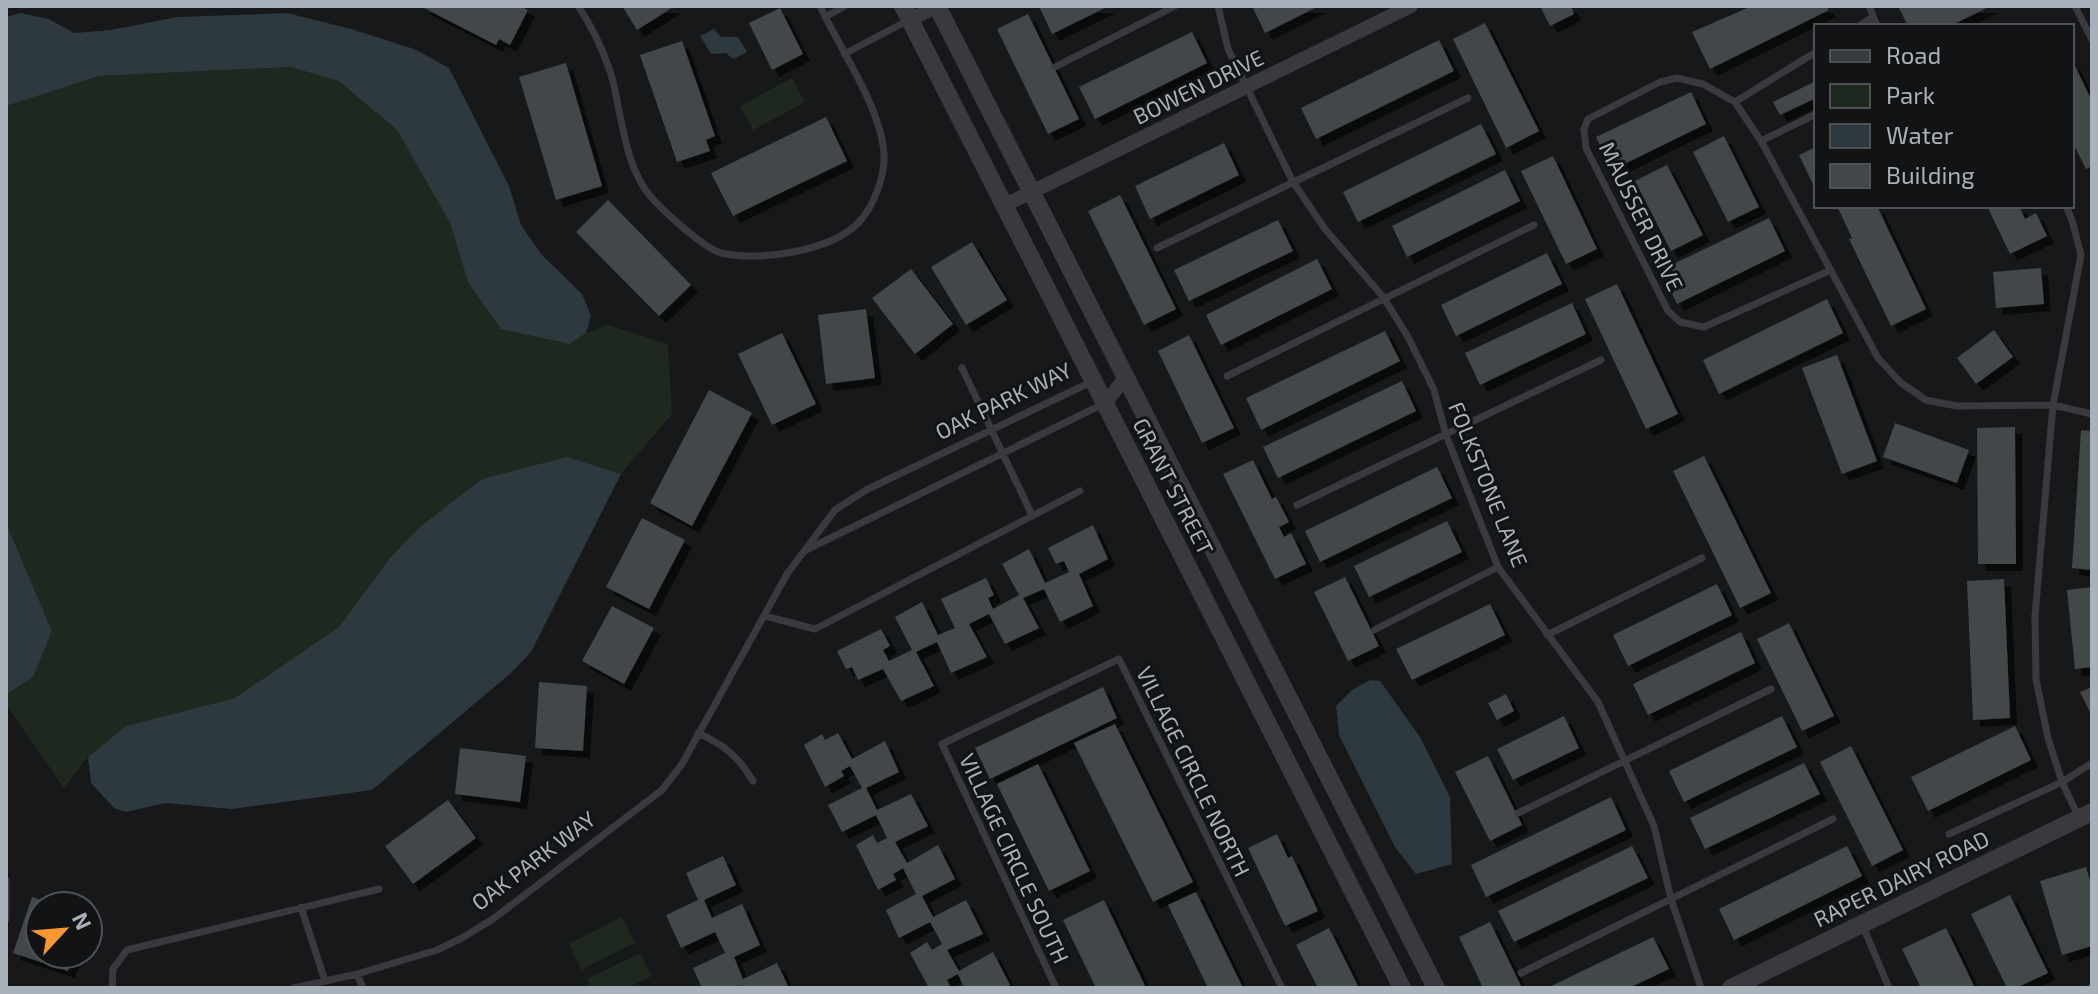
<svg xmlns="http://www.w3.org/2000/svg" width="2098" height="994" font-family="'Exo 2',sans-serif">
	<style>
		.green { fill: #1f281f }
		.water { fill: #2d393e }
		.building { fill: #43464a; filter: url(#shadow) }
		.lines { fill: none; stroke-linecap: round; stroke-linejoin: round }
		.service { stroke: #383a3f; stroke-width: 7 }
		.minor { stroke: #383a3f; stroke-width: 14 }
		.tertiary { stroke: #383a3f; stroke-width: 18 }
		.labels { text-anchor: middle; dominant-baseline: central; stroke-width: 6; stroke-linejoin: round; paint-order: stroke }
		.street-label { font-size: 22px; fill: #a9b1ba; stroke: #121315 }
	</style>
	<defs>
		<filter id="shadow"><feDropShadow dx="7" dy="7" stdDeviation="0" flood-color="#0009"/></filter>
	</defs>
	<rect width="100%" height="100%" fill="#17181a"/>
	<path class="green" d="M290 67 339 81 397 130 450 223 468 282 570 344 586 333 608 325 668 344 672 414 621 474 567 457 537 467 389 559 339 627 235 698 126 726 88 757 64 788 6 705V695L33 677 52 631 6 523V106L99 76Z
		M792 78 805 102 753 130 740 106Z
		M622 917 635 943 581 970 569 944Z
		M640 953 652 976 626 988H592L587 979Z"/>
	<path class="water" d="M21 13 49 19 74 33 111 30 177 17 287 13 351 29 414 49 449 68 509 186 521 225 541 254 582 294 591 316 586 333 570 344 501 329 468 282 450 223 397 130 339 81 290 67 99 76 6 106V17Z
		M714 29 721 37H738L747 52 733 59 726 53 711 54 700 36Z
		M567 457 621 474 531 652 511 673 372 790 232 809 166 803 126 812 114 808 91 783 88 757 126 726 235 698 339 627 389 559 420 527 482 479Z
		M6 523 52 631 33 677 6 695Z
		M1370 680 1380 681 1420 737 1450 797 1452 864 1416 874 1395 847 1339 735 1336 706 1352 690Z"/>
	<path class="building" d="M420 6H520L528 10 510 45 499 39 496 45Z
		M622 6H675L637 30Z
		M1039 6H1109L1052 34Z
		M1252 6H1319L1265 33Z
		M1540 6H1571L1574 14 1550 26Z
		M1752 6H1826L1829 10 1710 69 1692 32Z
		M1898 6H1991L1950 26H1908Z
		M780 8 803 54 772 70 749 23Z
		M1028 14 1079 119 1048 134 997 29Z
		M1485 23 1539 131 1506 148 1453 39Z
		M1192 32 1207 63 1095 119 1079 87Z
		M1439 40 1454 71 1316 139 1301 108Z
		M682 41 715 136 706 140 710 151 677 162 640 55Z
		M2072 60 2092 101V166L2086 169 2072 141Z
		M566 63 602 186 556 200 519 77Z
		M1816 81V98L1780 115 1773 102Z
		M1691 92 1706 124 1612 170 1596 137Z
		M826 117 847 161 733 216 711 173Z
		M1481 124 1496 154 1358 222 1343 192Z
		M1724 136 1759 207 1728 222 1693 152Z
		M1224 143 1239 175 1150 219 1135 186Z
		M1816 147V191L1799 155Z
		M1553 156 1597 249 1566 264 1521 171Z
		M1667 165 1703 235 1671 251 1635 181Z
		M1505 170 1520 201 1407 257 1392 226Z
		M1120 195 1176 309 1144 325 1088 211Z
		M608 200 691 285 659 316 576 232Z
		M1837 206H1877L1926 309 1891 326 1849 239 1852 238Z
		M1987 206H2019L2025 219 2036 213 2047 236 2010 254Z
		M1769 218 1785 251 1677 304 1661 270Z
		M1278 220 1293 251 1189 301 1174 270Z
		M972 242 1007 300 966 325 931 267Z
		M1547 253 1562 284 1456 336 1441 305Z
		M1317 259 1332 289 1221 345 1206 315Z
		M2041 268 2044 304 1996 308 1993 272Z
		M911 269 953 324 915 354 872 298Z
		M1617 284 1678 414 1646 429 1585 299Z
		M1827 299 1843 333 1719 394 1703 360Z
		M1572 303 1586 334 1480 385 1465 353Z
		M866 309 875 378 826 384 818 315Z
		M1994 330 2013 357 1976 384 1957 358Z
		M1385 331 1400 361 1261 430 1246 398Z
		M782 333 816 404 772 425 738 354Z
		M1189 335 1234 428 1202 443 1158 351Z
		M1837 355 1877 461 1842 474 1802 368Z
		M1402 381 1416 411 1278 478 1263 447Z
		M709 390 752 413 692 526 650 503Z
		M1895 423 1969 450 1957 483 1883 457Z
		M2015 427 2016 564H1978L1977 428Z
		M2081 430 2092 431V570L2072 568Z
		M1704 456 1771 593 1740 608 1673 471Z
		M1253 460 1272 499 1276 497 1289 522 1279 527 1284 537 1291 533 1306 564 1275 579 1223 474Z
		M1437 467 1452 498 1320 562 1305 531Z
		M642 518 685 540 649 609 606 587Z
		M1447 521 1462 552 1369 597 1354 566Z
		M1093 525 1108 559 1079 574 1093 606 1060 622 1044 589 1023 598 1039 628 1005 644 989 614 969 624 987 657 951 673 937 642 916 652 934 686 901 701 883 669 858 680 852 667 846 669 837 651 881 629 890 646 883 650 889 661 912 650 895 617 922 602 938 635 955 628 941 599 986 578 994 595 988 598 993 609 1019 595 1002 564 1029 549 1045 583 1069 572 1064 561 1056 564 1048 548Z
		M1345 577 1379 646 1348 661 1314 592Z
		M2004 579 2010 718 1973 720 1967 581Z
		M1717 584 1732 615 1628 666 1613 635Z
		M2092 587V667L2075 669 2067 590Z
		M1490 604 1505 635 1412 680 1396 649Z
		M612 606 654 628 624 684 582 661Z
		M1789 623 1834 716 1802 731 1757 639Z
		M1741 632 1755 663 1648 715 1633 684Z
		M539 682 587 686 583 751 535 748Z
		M1103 687 1117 718 990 779 975 748Z
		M2092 687V716L2080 692Z
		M1506 694 1514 711 1497 720 1488 703Z
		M1564 716 1579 748 1513 780 1497 749Z
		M1782 716 1797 747 1684 802 1669 771Z
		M1115 724 1193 882 1153 902 1074 743Z
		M2015 726 2031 760 1928 811 1911 777Z
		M838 733 852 759 885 741 899 772 866 788 877 810 911 794 928 826 895 842 907 863 938 845 955 879 922 896 933 917 966 900 983 934 947 950 959 971 993 952 1010 985 1004 988H964L958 974 947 980 950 986 946 988H929L910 953 927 942 932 950 942 944 930 922 899 938 886 910 916 894 903 868 893 874 896 880 878 890 856 845 873 835 877 843 887 838 876 815 842 832 828 805 862 788 850 766 841 771 844 776 825 787 804 745 822 734 825 740Z
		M1851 746 1903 850 1872 866 1820 762Z
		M460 748 526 756 520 802 455 794Z
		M1488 756 1522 825 1490 841 1455 772Z
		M1804 763 1820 794 1705 849 1690 818Z
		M1038 764 1090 871 1049 891 997 784Z
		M1611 797 1626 830 1486 897 1471 865Z
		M448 800 476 838 413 884 385 846Z
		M1277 834 1288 858 1292 856 1318 911 1285 926 1248 848Z
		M1632 846 1648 878 1514 942 1498 911Z
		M1847 846 1862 876 1734 940 1719 909Z
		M723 856 736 885 704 900 712 918 742 904 760 945 734 957 743 979 777 963 789 988H743L742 985 736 988H702L693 968 725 953 715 932 681 948 666 915 698 900 686 873Z
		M2086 867 2092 887V946L2062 955 2040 881Z
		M1196 892 1243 988H1208L1168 905Z
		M2010 895 2048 973 2016 988H2007L1971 914Z
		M32 897 58 905 40 906V954H74L68 971 13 953Z
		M1104 900 1146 988H1096L1063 920Z
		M1490 922 1522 988H1483L1459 937Z
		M1329 928 1359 988H1318L1296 945Z
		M1946 928 1975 988H1921L1902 949Z
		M1653 937 1669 969 1629 988H1547Z"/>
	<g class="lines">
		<path class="service" d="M578 6C592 26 602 48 610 71 622 110 623 165 651 197 663 211 705 249 721 253 759 262 832 251 859 222 874 206 885 176 884 155 882 109 840 49 820 6
			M1218 6 1228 49 1293 182 1325 229 1384 298 1408 337 1434 390 1446 435 1498 567 1598 702 1654 826 1671 899 1701 988
			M1869 6 1877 26
			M2075 6 2092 40
			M825 17 845 6
			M1859 26 1873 17
			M844 54 909 20
			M1055 67 1175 6
			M1735 102 1816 52
			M1761 141 1816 114
			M2066 206 2072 220 2081 255 2053 405 2035 616 2036 680 2048 738 2062 782 2079 818
			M1157 248 1468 98
			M1831 270 1704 327 1680 322 1668 311 1586 148 1584 129 1588 119 1660 82 1677 78 1703 84 1735 102 1761 141 1878 358 1900 382 1926 400 1957 406 2053 405 2092 414
			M962 368 1032 515
			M1227 376 1534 225
			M1297 505 1601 360
			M806 550 1103 404
			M765 616 815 629 1080 491
			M1374 630 1498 567
			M1547 635 1702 558
			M698 733C723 744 739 757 753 781
			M1518 813 1771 689
			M1949 834 2062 782 2092 763
			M6 880V919
			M301 907 325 981
			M1862 924 1889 988
			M1521 973 1833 819
			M357 974 363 988
			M112 988 113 969 127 950 379 889
			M294 988 357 974 437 950 462 938 493 919 662 790 682 764 787 574 835 510 866 490 1091 382
			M1056 988 942 744 1119 659 1282 988
			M2090 988 2092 987"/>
		<path class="minor" d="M910 20 937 6
			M1005 205 1411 6
			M1105 403 1126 377"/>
		<path class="tertiary" d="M903 6 1402 988
			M937 6 1436 988
			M1731 988 2092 812"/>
	</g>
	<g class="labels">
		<g class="street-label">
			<text transform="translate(1198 86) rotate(-26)">BOWEN DRIVE</text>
			<text transform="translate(1642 216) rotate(64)">MAUSSER DRIVE</text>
			<text transform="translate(1003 400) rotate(-26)">OAK PARK WAY</text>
			<text transform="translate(1489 484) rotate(68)">FOLKSTONE LANE</text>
			<text transform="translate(1174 486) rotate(63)">GRANT STREET</text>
			<text transform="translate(1194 771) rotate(64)">VILLAGE CIRCLE NORTH</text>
			<text transform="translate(1015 858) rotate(65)">VILLAGE CIRCLE SOUTH</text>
			<text transform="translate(533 860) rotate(-37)">OAK PARK WAY</text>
			<text transform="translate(1901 878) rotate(-26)">RAPER DAIRY ROAD</text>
		</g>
	</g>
	<rect width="2098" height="994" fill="none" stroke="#a9b1ba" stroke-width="16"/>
	<rect x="1814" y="24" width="260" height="184" fill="#121315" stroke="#4e5257" stroke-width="2"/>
	<rect x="1830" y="50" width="40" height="12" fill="#383a3f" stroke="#4e5257" stroke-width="2"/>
	<text x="1886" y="64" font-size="24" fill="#a9b1ba">Road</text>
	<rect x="1830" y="84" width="40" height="24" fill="#1f281f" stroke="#4e5257" stroke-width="2"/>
	<text x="1886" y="104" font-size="24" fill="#a9b1ba">Park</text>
	<rect x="1830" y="124" width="40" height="24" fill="#2d393e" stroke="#4e5257" stroke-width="2"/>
	<text x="1886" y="144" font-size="24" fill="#a9b1ba">Water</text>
	<rect x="1830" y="164" width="40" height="24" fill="#43464a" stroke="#4e5257" stroke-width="2"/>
	<text x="1886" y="184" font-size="24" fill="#a9b1ba">Building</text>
	<g transform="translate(64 930) rotate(64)"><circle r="38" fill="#121315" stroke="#4e5257" stroke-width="2"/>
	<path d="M0-6L14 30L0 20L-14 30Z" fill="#f79832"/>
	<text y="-12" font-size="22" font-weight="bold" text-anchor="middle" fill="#a9b1ba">N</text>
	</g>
</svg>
